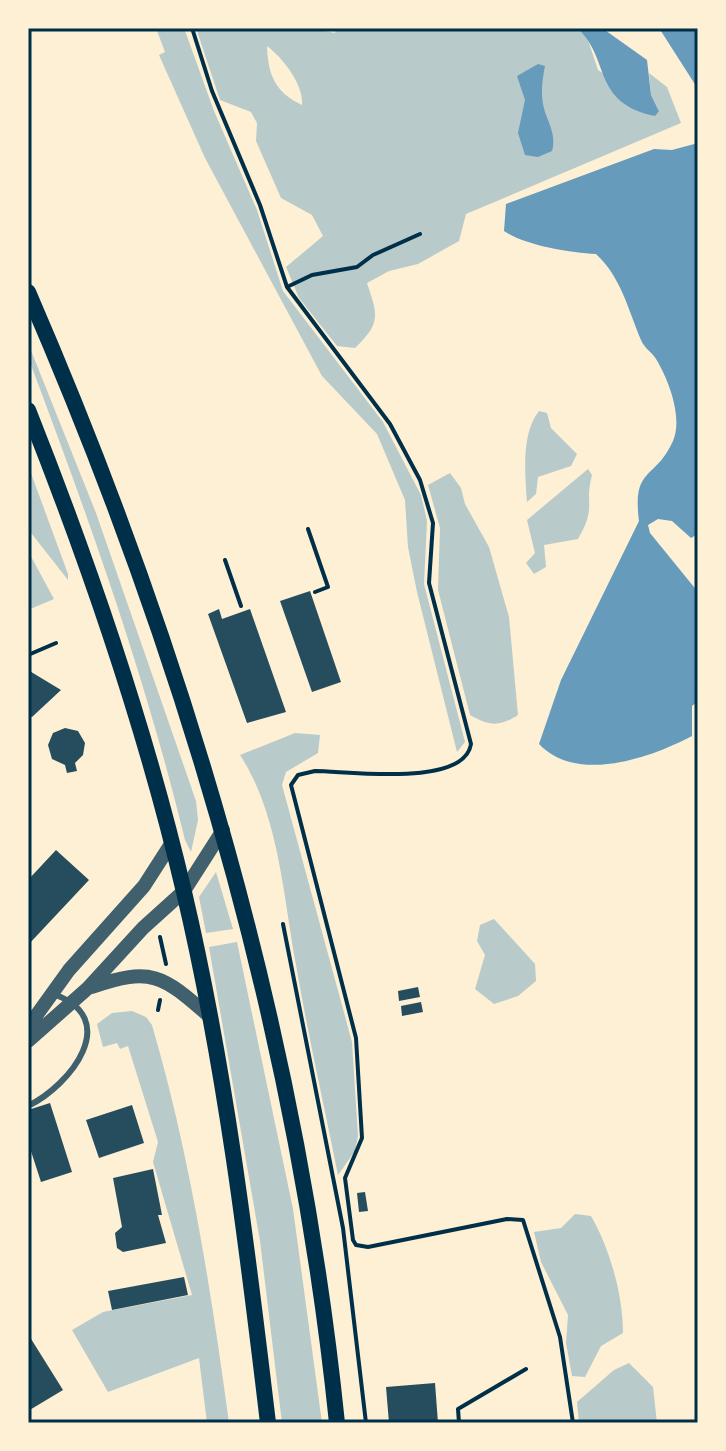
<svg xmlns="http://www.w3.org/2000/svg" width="726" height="1451" font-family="'Work Sans',sans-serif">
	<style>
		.green { fill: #b9caca; fill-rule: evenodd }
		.water { fill: #669bbc }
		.building { fill: #264d5e }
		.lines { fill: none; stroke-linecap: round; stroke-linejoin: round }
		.path { stroke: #003049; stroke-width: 4 }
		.service { stroke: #3f606c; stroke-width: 6 }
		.tertiary { stroke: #3f606c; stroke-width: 14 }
		.secondary { stroke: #003049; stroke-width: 16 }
		.neatline { fill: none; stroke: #003049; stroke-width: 3 }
	</style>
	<rect width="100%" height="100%" fill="#fdf0d5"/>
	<path class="green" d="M156 28H184L214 111 257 210 283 291 383 422 421 495 427 521 424 584 465 742 457 752 417 592 408 547 405 500 377 434 322 376 205 158 159 55 165 52Z
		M196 28H309L335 33 336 28H577L587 37 598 70 659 110 651 95 649 73 667 87 681 123 466 214 459 241 418 264 389 271 367 283C378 316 381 323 355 348L337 346 299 298 286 267 323 236 312 215 281 198 256 141 257 123 251 112 220 100ZM267 46C283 58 304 85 302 105 275 92 268 75 267 46Z
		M28 343 96 513 196 801 198 820 191 852 185 840C145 675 88 516 28 357Z
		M539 411 547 413 551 428 577 454 571 466 538 477 536 494 527 502C525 474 521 433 539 411Z
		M28 465 68 574V580L28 529Z
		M588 469 592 475C584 506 597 506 578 539L544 545 546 567 534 574 526 563 535 553 527 520Z
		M450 473 461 488 465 504 489 547 509 617 518 715C499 727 490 726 470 715L438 590 440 528 428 485Z
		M28 551 54 599 28 610Z
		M295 733 320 735 318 753 286 772 282 785 352 1042 358 1136 355 1151 338 1175C324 1105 308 1035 296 965 283 895 279 815 240 755Z
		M216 872 233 929 206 933 199 897Z
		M494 919 535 964 536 981 518 996 494 1004 475 989 485 955 477 941 480 925Z
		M237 942 293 1209 322 1423H282L260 1241 209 947Z
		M132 1011 146 1017 152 1025C190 1155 211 1290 229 1423H207L199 1358 108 1392 72 1330 103 1312 192 1295 153 1162 158 1142 128 1046 120 1049 117 1043 103 1047 97 1024 112 1013Z
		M575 1214 591 1216C610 1249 623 1295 623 1333L601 1346 585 1377 572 1376 566 1343 568 1315 541 1262 534 1232 561 1228Z
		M629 1363 653 1387 657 1423H579L577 1402 614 1370Z"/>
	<path class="water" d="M577 28H602L647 60 651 95 659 111 655 116C591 103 611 58 577 28Z
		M659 28H698V89Z
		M538 64 545 66C542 81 540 96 545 112 550 126 556 136 552 151L538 157 525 155 518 133 525 100 517 76Z
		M698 143V534L691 538 672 521 658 519 648 525 650 533 698 592V701L692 706V736C650 758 577 784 539 744L561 680 639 521C632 466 655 481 673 441 683 418 669 380 656 359 652 352 644 348 641 340 628 309 621 277 596 254 570 253 524 245 504 231L506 204 654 149 672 150Z"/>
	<path class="building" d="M310 591 341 682 312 692 280 601Z
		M219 609 222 619 250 609 286 712 247 723 208 614Z
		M28 670 61 690 32 717 28 716Z
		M65 728 78 731 85 743 83 755 75 763 77 771 67 773 65 765 52 759 48 745 53 733Z
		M56 850 89 880 28 945V880Z
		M418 987 420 997 399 1001 398 991Z
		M421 1002 423 1012 402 1016 401 1006Z
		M50 1103 72 1172 41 1182 28 1142V1110Z
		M132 1105 144 1143 99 1158 86 1120Z
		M153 1169 162 1215H158L166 1243 123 1252 117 1248 115 1233 122 1227 113 1178Z
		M365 1192 368 1211 359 1212 357 1193Z
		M184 1277 188 1295 112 1310 108 1291Z
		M28 1334 63 1390 28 1411Z
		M435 1383 438 1423H389L386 1387Z"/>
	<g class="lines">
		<path class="path" d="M192 28 212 91 260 205 287 287 390 424 420 480 433 523 429 583 471 744C464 788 348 771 315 771L298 775 291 785 356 1038 362 1138 345 1178 353 1240 356 1245 368 1247 507 1219 523 1220 560 1337 573 1423
			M287 287 312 275 357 267 373 255 420 234
			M308 529 328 587 315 592
			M225 560 241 606
			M28 655 56 643
			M283 924 343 1228 366 1423
			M160 937 166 964
			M158 1010 160 1000
			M459 1423 458 1409 526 1369"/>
		<path class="service" d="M28 1106C71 1085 123 1018 53 994"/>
		<path class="tertiary" d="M92 987C152 966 163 976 208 1015
			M28 1027 69 970 144 886 171 844
			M28 1041 88 988 143 928 184 891 223 830"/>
		<path class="secondary" d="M28 292C184 652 297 1032 337 1423
			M28 410C88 561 147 734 184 892 225 1066 247 1246 268 1423"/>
	</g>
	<rect width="726" height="1451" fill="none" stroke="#fdf0d5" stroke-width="60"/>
	<rect x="30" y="30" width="666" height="1391" class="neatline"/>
</svg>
